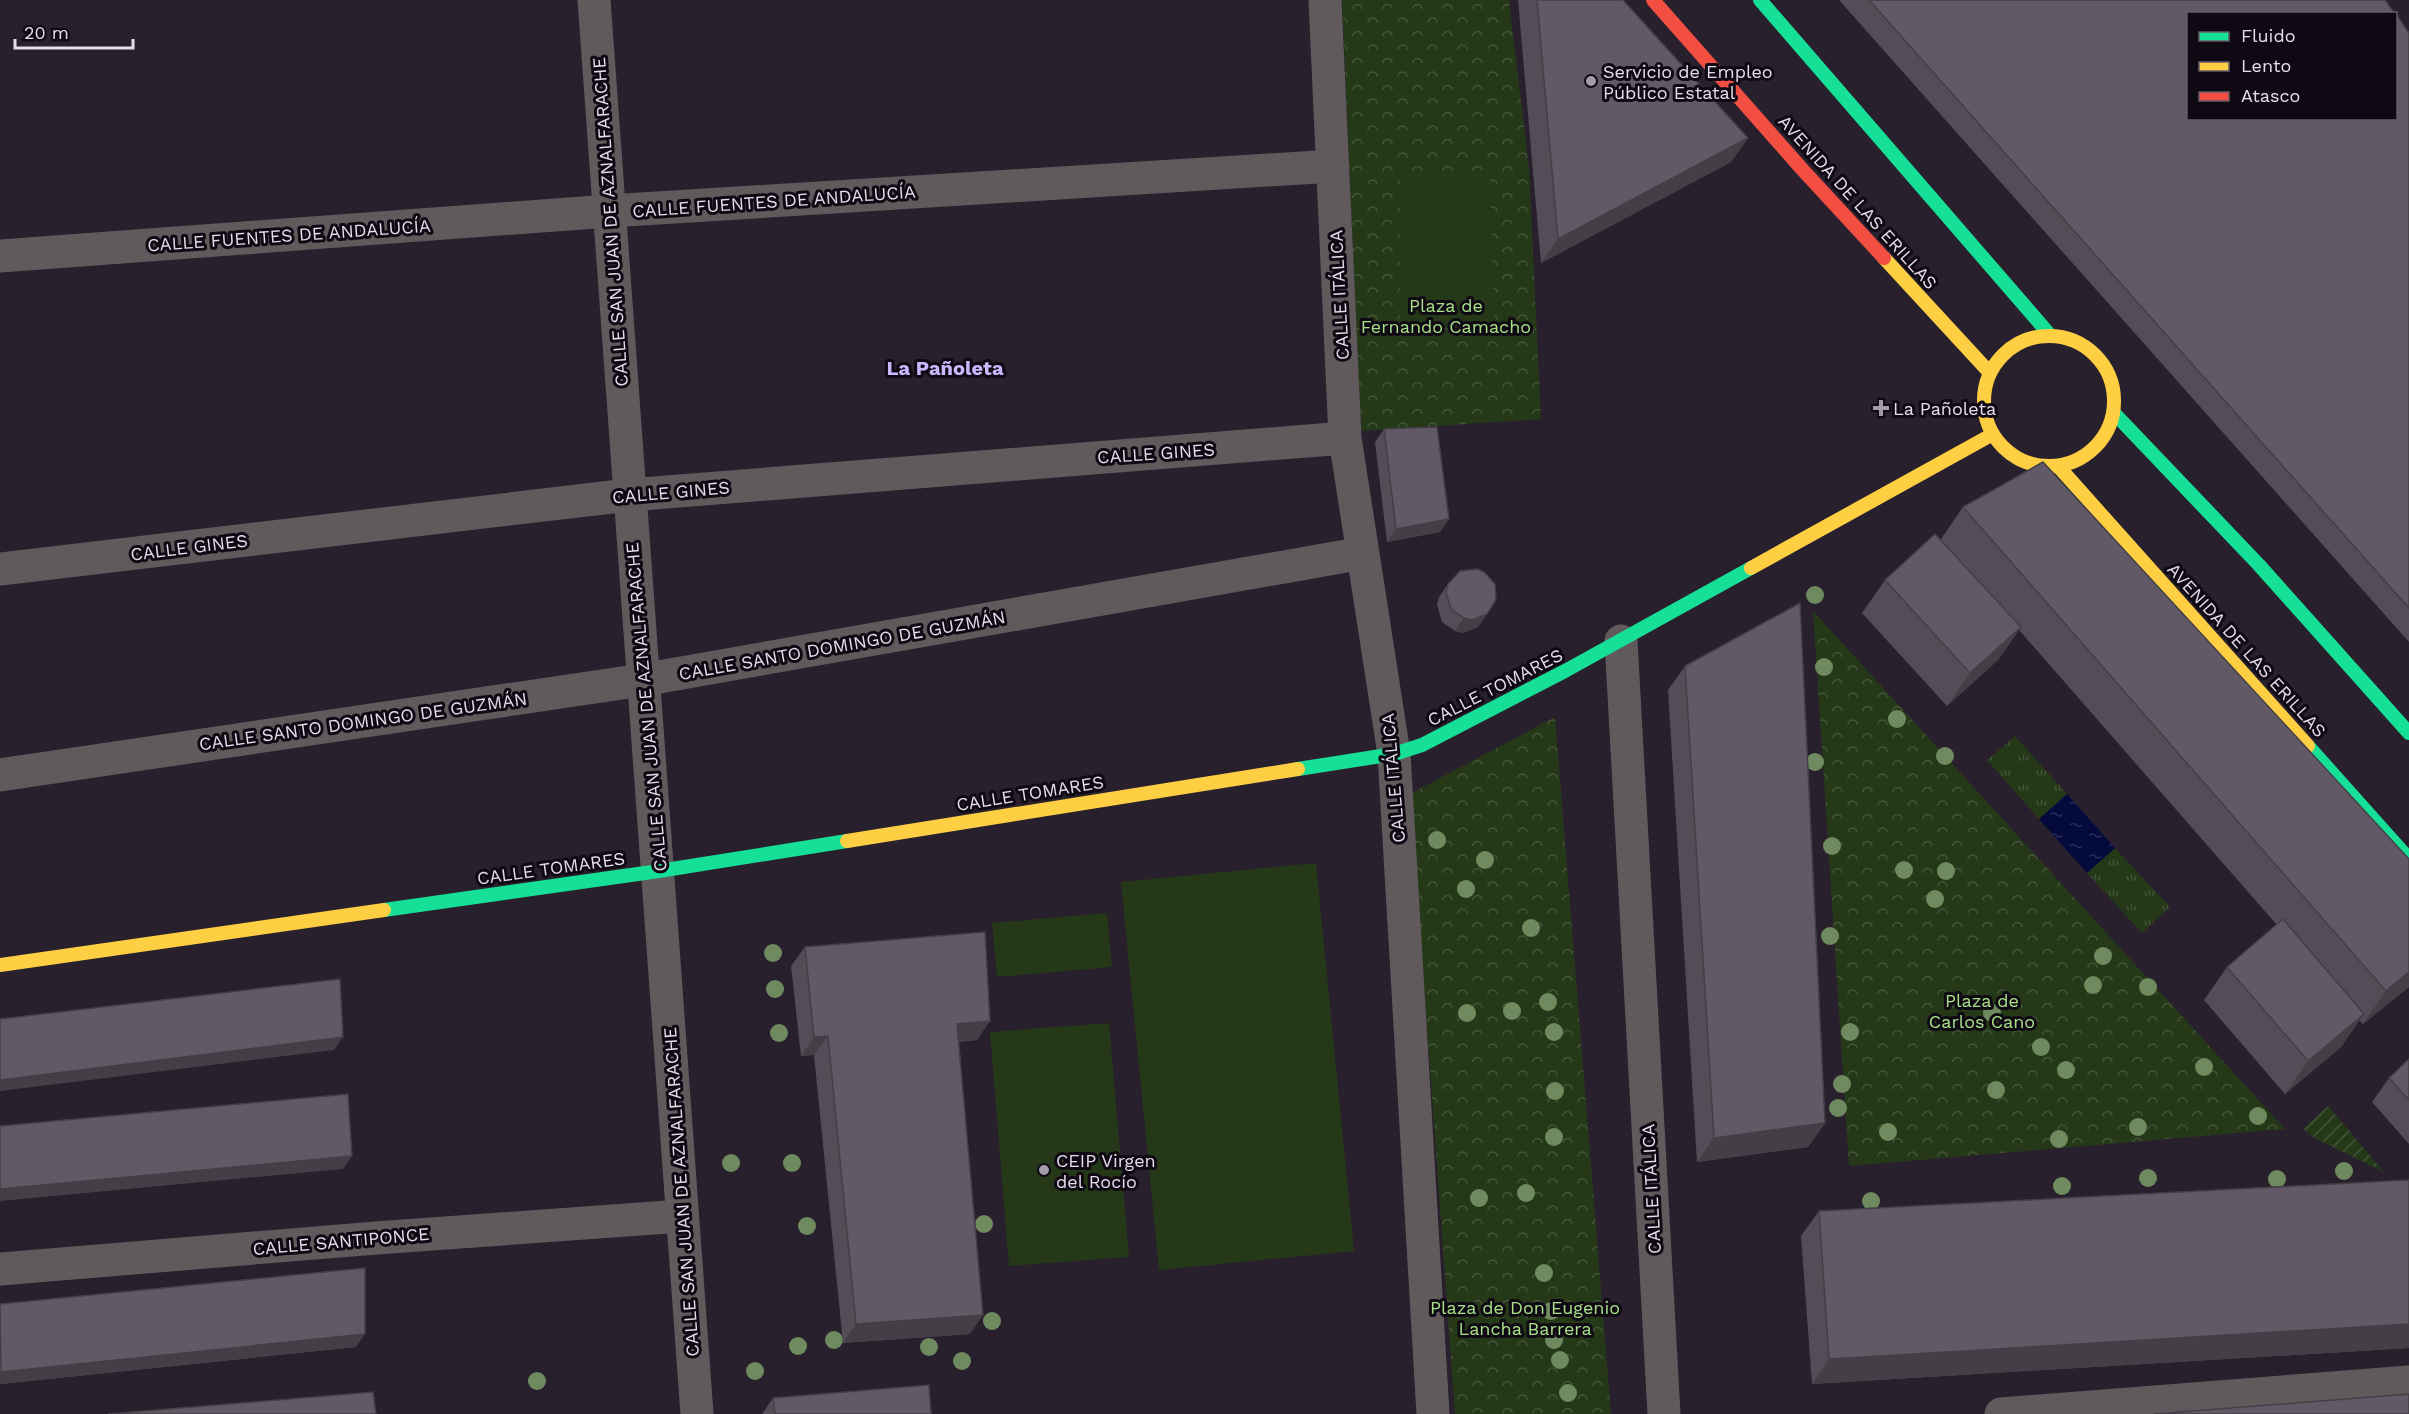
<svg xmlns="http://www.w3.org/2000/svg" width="2409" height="1414" font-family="'Work Sans',sans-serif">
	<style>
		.grass { fill: url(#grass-tufts) }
		.forest { fill: url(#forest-crowns) }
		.garden { fill: url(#garden-furrows) }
		.pitch { fill: #253919 }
		.water { fill: url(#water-ripples) }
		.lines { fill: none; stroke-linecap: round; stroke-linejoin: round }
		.street { stroke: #605a5d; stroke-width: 33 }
		.fast { stroke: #16e098; stroke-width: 14 }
		.slow { stroke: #ffcf43; stroke-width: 14 }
		.jam { stroke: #f24e42; stroke-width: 14 }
		.tree { fill: #6e8a5e }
		.wall { fill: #534d58 }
		.shaded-wall { fill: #443f47 }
		.building { fill: #615a66; stroke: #443f47; stroke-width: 1.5 }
		.poi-dot { fill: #a49ba9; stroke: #0f0913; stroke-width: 2 }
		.labels { text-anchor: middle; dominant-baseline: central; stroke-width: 6; stroke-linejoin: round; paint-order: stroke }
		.poi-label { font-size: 18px; fill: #e6ddec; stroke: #0f0913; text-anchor: start }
		.street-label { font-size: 18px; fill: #e6ddec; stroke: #0f0913 }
		.park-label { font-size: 18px; fill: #a7e087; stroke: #0f0913 }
		.neighbourhood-label { font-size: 20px; font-weight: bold; fill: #cab8ff; stroke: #0f0913 }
	</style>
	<defs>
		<pattern id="grass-tufts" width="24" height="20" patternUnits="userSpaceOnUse" patternTransform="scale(1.5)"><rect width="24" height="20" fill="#253919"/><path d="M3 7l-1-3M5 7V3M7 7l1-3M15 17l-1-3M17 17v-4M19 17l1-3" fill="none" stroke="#45553b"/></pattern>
		<pattern id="forest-crowns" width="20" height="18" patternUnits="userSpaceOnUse" patternTransform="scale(1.5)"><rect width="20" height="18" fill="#253919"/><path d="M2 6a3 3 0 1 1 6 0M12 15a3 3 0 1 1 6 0" fill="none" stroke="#45553b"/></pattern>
		<pattern id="garden-furrows" width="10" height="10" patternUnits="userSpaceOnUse" patternTransform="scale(1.5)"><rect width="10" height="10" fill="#253919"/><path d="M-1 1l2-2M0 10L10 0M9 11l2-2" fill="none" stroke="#45553b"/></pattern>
		<pattern id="water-ripples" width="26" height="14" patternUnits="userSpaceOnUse" patternTransform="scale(1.5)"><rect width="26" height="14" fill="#040a3c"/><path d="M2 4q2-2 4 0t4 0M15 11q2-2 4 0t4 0" fill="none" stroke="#292d58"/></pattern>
	</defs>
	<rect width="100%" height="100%" fill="#28202d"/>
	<path class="grass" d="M2015 736 2067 794 2039 819 1987 760Z
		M2115 848 2170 907 2142 933 2087 873Z"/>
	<path class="forest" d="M1342 0H1509L1529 168 1541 419 1361 431Z
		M1813 611 2285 1129 1849 1166Z
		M1555 717 1611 1414H1455L1410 794Z"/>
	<path class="garden" d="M2328 1106 2384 1172 2316 1139 2303 1129Z"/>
	<path class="pitch" d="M1490 172 1494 321H1400V173Z
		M1316 863 1354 1251 1159 1270 1121 882Z
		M1107 913 1112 967 997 977 992 923Z
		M1109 1023 1129 1257 1009 1266 990 1032Z"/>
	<path class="water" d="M2067 794 2115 848 2087 873 2039 819Z"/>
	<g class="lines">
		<path class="street" d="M594 0 697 1414
			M1325 0 1345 438 1394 754 1433 1414
			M0 256 609 211 1333 166
			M0 569 629 495 1345 438
			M1621 641 1664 1414
			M0 775 642 680 1363 553
			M0 1269 376 1238 682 1216
			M2001 1414 2409 1382"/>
		<path class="fast" d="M1760 0 2050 335
			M2114 413 2259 565 2409 733
			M2308 746 2409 859
			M1298 769 1394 754 1422 745 1565 671 1751 568
			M384 910 659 871 847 841"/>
		<path class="slow" d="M1884 258 1990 373
			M1984 401a65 65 0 1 1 130 0a65 65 0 1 1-130 0Z
			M2058 466 2308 746
			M1751 568 1993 434
			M847 841 1298 769
			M0 965 384 910"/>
		<path class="jam" d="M1653 0 1801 168 1884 258"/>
	</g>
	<g class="tree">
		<circle cx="1815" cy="595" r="9"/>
		<circle cx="1824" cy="667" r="9"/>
		<circle cx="1897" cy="719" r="9"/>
		<circle cx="1945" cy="756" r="9"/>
		<circle cx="1815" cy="762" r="9"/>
		<circle cx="1437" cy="840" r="9"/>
		<circle cx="1832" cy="846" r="9"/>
		<circle cx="1485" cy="860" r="9"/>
		<circle cx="1904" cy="870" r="9"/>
		<circle cx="1946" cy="871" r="9"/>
		<circle cx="1466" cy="889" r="9"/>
		<circle cx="1935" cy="899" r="9"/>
		<circle cx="1531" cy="928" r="9"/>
		<circle cx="1830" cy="936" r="9"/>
		<circle cx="773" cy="953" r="9"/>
		<circle cx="2103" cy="956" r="9"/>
		<circle cx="2093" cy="985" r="9"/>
		<circle cx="2148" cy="987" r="9"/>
		<circle cx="775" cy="989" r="9"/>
		<circle cx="1548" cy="1002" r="9"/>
		<circle cx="1512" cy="1011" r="9"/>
		<circle cx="1467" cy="1013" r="9"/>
		<circle cx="1992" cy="1013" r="9"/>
		<circle cx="1554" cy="1032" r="9"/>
		<circle cx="1850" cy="1032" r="9"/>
		<circle cx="779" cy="1033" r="9"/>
		<circle cx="2041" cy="1047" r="9"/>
		<circle cx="2204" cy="1067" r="9"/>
		<circle cx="2066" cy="1070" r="9"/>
		<circle cx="1842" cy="1084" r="9"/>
		<circle cx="1996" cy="1090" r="9"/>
		<circle cx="1555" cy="1091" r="9"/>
		<circle cx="1838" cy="1108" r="9"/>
		<circle cx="2258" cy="1116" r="9"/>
		<circle cx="2138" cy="1127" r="9"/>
		<circle cx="1888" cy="1132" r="9"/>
		<circle cx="1554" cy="1137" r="9"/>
		<circle cx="2059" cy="1139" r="9"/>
		<circle cx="731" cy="1163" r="9"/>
		<circle cx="792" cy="1163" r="9"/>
		<circle cx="2344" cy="1171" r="9"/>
		<circle cx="2148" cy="1178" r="9"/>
		<circle cx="2277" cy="1179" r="9"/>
		<circle cx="2062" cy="1186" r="9"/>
		<circle cx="1526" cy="1193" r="9"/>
		<circle cx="1479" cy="1198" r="9"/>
		<circle cx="1871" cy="1201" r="9"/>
		<circle cx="984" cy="1224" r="9"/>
		<circle cx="807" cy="1226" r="9"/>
		<circle cx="1544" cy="1273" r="9"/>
		<circle cx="1551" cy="1311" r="9"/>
		<circle cx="992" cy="1321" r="9"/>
		<circle cx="834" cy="1340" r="9"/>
		<circle cx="1554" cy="1340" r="9"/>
		<circle cx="798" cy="1346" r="9"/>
		<circle cx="929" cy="1347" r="9"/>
		<circle cx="1560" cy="1360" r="9"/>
		<circle cx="962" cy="1361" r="9"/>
		<circle cx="755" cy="1371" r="9"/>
		<circle cx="537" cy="1381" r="9"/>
		<circle cx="1568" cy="1393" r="9"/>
	</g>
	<path class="wall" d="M1518 0H1623L1748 138 1731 162 1541 263Z
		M1839 0H2385L2409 33V642Z
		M1384 429 1440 532 1387 542 1375 442Z
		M1963 507 2409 859V987L2363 1024 2359 1020 2341 1047 2285 1094 2204 1000 2227 967 2277 925 2019 630 1998 660 1947 706 1862 613 1885 580 1941 539Z
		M1448 584 1487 614 1478 627 1463 633 1455 631 1442 622 1437 605 1439 597Z
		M1685 666 1825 1123 1808 1147 1697 1162 1668 690Z
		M805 947 977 1040 958 1042 970 1334 843 1343 814 1055 801 1056 791 966Z
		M2409 1059V1144L2372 1102 2389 1078Z
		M2409 1180V1348L1812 1384 1801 1236 1819 1211Z
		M0 1304 356 1347 0 1384Z
		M773 1398 931 1414H762Z"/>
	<path class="shaded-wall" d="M1748 138 1731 162 1541 263 1558 239Z
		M1449 519 1440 532 1387 542 1396 529Z
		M1487 614 1478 627 1463 633 1455 631 1464 618Z
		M2021 627 1998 660 1947 706 1970 673Z
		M2409 972V987L2363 1024 2386 991Z
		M2364 1014 2341 1047 2285 1094 2308 1061Z
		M990 1021 977 1040 944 1043 957 1024Z
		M828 1036 814 1055 801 1056 814 1037Z
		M343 1037 334 1050 0 1091V1080Z
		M1825 1123 1808 1147 1697 1162 1714 1138Z
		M352 1156 343 1169 0 1201V1189Z
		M983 1315 970 1334 843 1343 856 1324Z
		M2409 1324V1348L1812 1384 1829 1359Z
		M365 1334 356 1347 0 1384V1374L1 1372Z"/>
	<path class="building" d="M1537 0H1623L1748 138 1558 239Z
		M1869 0H2385L2395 14H2188V118H2396V14L2409 33V608Z
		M1437 427 1449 519 1396 529 1384 429Z
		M2043 462 2409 859V972L2386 991 1963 507Z
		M1935 534 2021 627 1970 673 1885 580Z
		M1477 569 1484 572 1495 584 1496 600 1487 614 1472 620 1464 618 1451 609 1446 592 1448 584 1460 571Z
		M1800 603 1825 1123 1714 1138 1685 666Z
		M2283 919 2364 1014 2308 1061 2227 967Z
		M985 932 990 1021 957 1024 983 1315 856 1324 828 1036 814 1037 805 947Z
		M340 979 343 1037 0 1080V1019Z
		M2409 1059V1100L2389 1078Z
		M348 1094 352 1156 0 1189V1126Z
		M2409 1180V1324L1829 1359 1819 1211Z
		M365 1268V1334L1 1372 0 1304Z
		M929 1385 931 1414H775L773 1398Z
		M373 1392 376 1414H108Z
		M2409 1394V1414H2154Z"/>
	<g class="poi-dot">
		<circle cx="1591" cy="81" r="6"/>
		<path d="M1878 399h6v6h6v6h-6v6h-6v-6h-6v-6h6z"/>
		<circle cx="1044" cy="1170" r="6"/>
	</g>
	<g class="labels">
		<g class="poi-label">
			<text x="1603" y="71">Servicio de Empleo<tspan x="1603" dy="21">Público Estatal</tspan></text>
			<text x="1893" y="408">La Pañoleta</text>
			<text x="1056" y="1160">CEIP Virgen<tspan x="1056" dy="21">del Rocío</tspan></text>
		</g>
		<g class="street-label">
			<text transform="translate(774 201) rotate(-4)">CALLE FUENTES DE ANDALUCÍA</text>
			<text transform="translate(1858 202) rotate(48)">AVENIDA DE LAS ERILLAS</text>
			<text transform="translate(610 222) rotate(-94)">CALLE SAN JUAN DE AZNALFARACHE</text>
			<text transform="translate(289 235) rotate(-4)">CALLE FUENTES DE ANDALUCÍA</text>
			<text transform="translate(1339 295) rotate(-93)">CALLE ITÁLICA</text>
			<text transform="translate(1156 453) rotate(-4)">CALLE GINES</text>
			<text transform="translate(671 492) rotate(-5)">CALLE GINES</text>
			<text transform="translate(189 547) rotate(-7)">CALLE GINES</text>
			<text transform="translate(842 645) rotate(-10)">CALLE SANTO DOMINGO DE GUZMÁN</text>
			<text transform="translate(2247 650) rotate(48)">AVENIDA DE LAS ERILLAS</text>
			<text transform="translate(1495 687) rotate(-27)">CALLE TOMARES</text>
			<text transform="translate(646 707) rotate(-95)">CALLE SAN JUAN DE AZNALFARACHE</text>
			<text transform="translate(363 721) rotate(-8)">CALLE SANTO DOMINGO DE GUZMÁN</text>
			<text transform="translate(1393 778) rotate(-95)">CALLE ITÁLICA</text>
			<text transform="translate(1030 793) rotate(-9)">CALLE TOMARES</text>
			<text transform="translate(551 868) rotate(-8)">CALLE TOMARES</text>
			<text transform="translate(1651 1189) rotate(-93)">CALLE ITÁLICA</text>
			<text transform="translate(681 1192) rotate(-94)">CALLE SAN JUAN DE AZNALFARACHE</text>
			<text transform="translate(341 1241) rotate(-5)">CALLE SANTIPONCE</text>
		</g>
		<g class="park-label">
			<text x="1446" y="305">Plaza de<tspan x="1446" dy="21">Fernando Camacho</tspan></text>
			<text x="1982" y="1000">Plaza de<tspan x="1982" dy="21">Carlos Cano</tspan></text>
			<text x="1525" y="1307">Plaza de Don Eugenio<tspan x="1525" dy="21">Lancha Barrera</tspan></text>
		</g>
		<g class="neighbourhood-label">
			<text x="945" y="368">La Pañoleta</text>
		</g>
	</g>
	<rect x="2187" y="12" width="210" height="108" fill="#0f0913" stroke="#655e6a" stroke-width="1.5"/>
	<rect x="2199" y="32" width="30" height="9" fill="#16e098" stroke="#655e6a" stroke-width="1.5"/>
	<text x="2241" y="42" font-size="18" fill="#e6ddec">Fluido</text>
	<rect x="2199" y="62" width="30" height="9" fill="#ffcf43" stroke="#655e6a" stroke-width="1.5"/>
	<text x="2241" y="72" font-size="18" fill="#e6ddec">Lento</text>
	<rect x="2199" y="92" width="30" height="9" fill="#f24e42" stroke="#655e6a" stroke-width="1.5"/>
	<text x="2241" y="102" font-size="18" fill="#e6ddec">Atasco</text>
	<path d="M15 39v9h118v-9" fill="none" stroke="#e6ddec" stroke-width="3"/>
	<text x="24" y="39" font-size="18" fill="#e6ddec" stroke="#0f0913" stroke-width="4.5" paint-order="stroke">20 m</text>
</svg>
